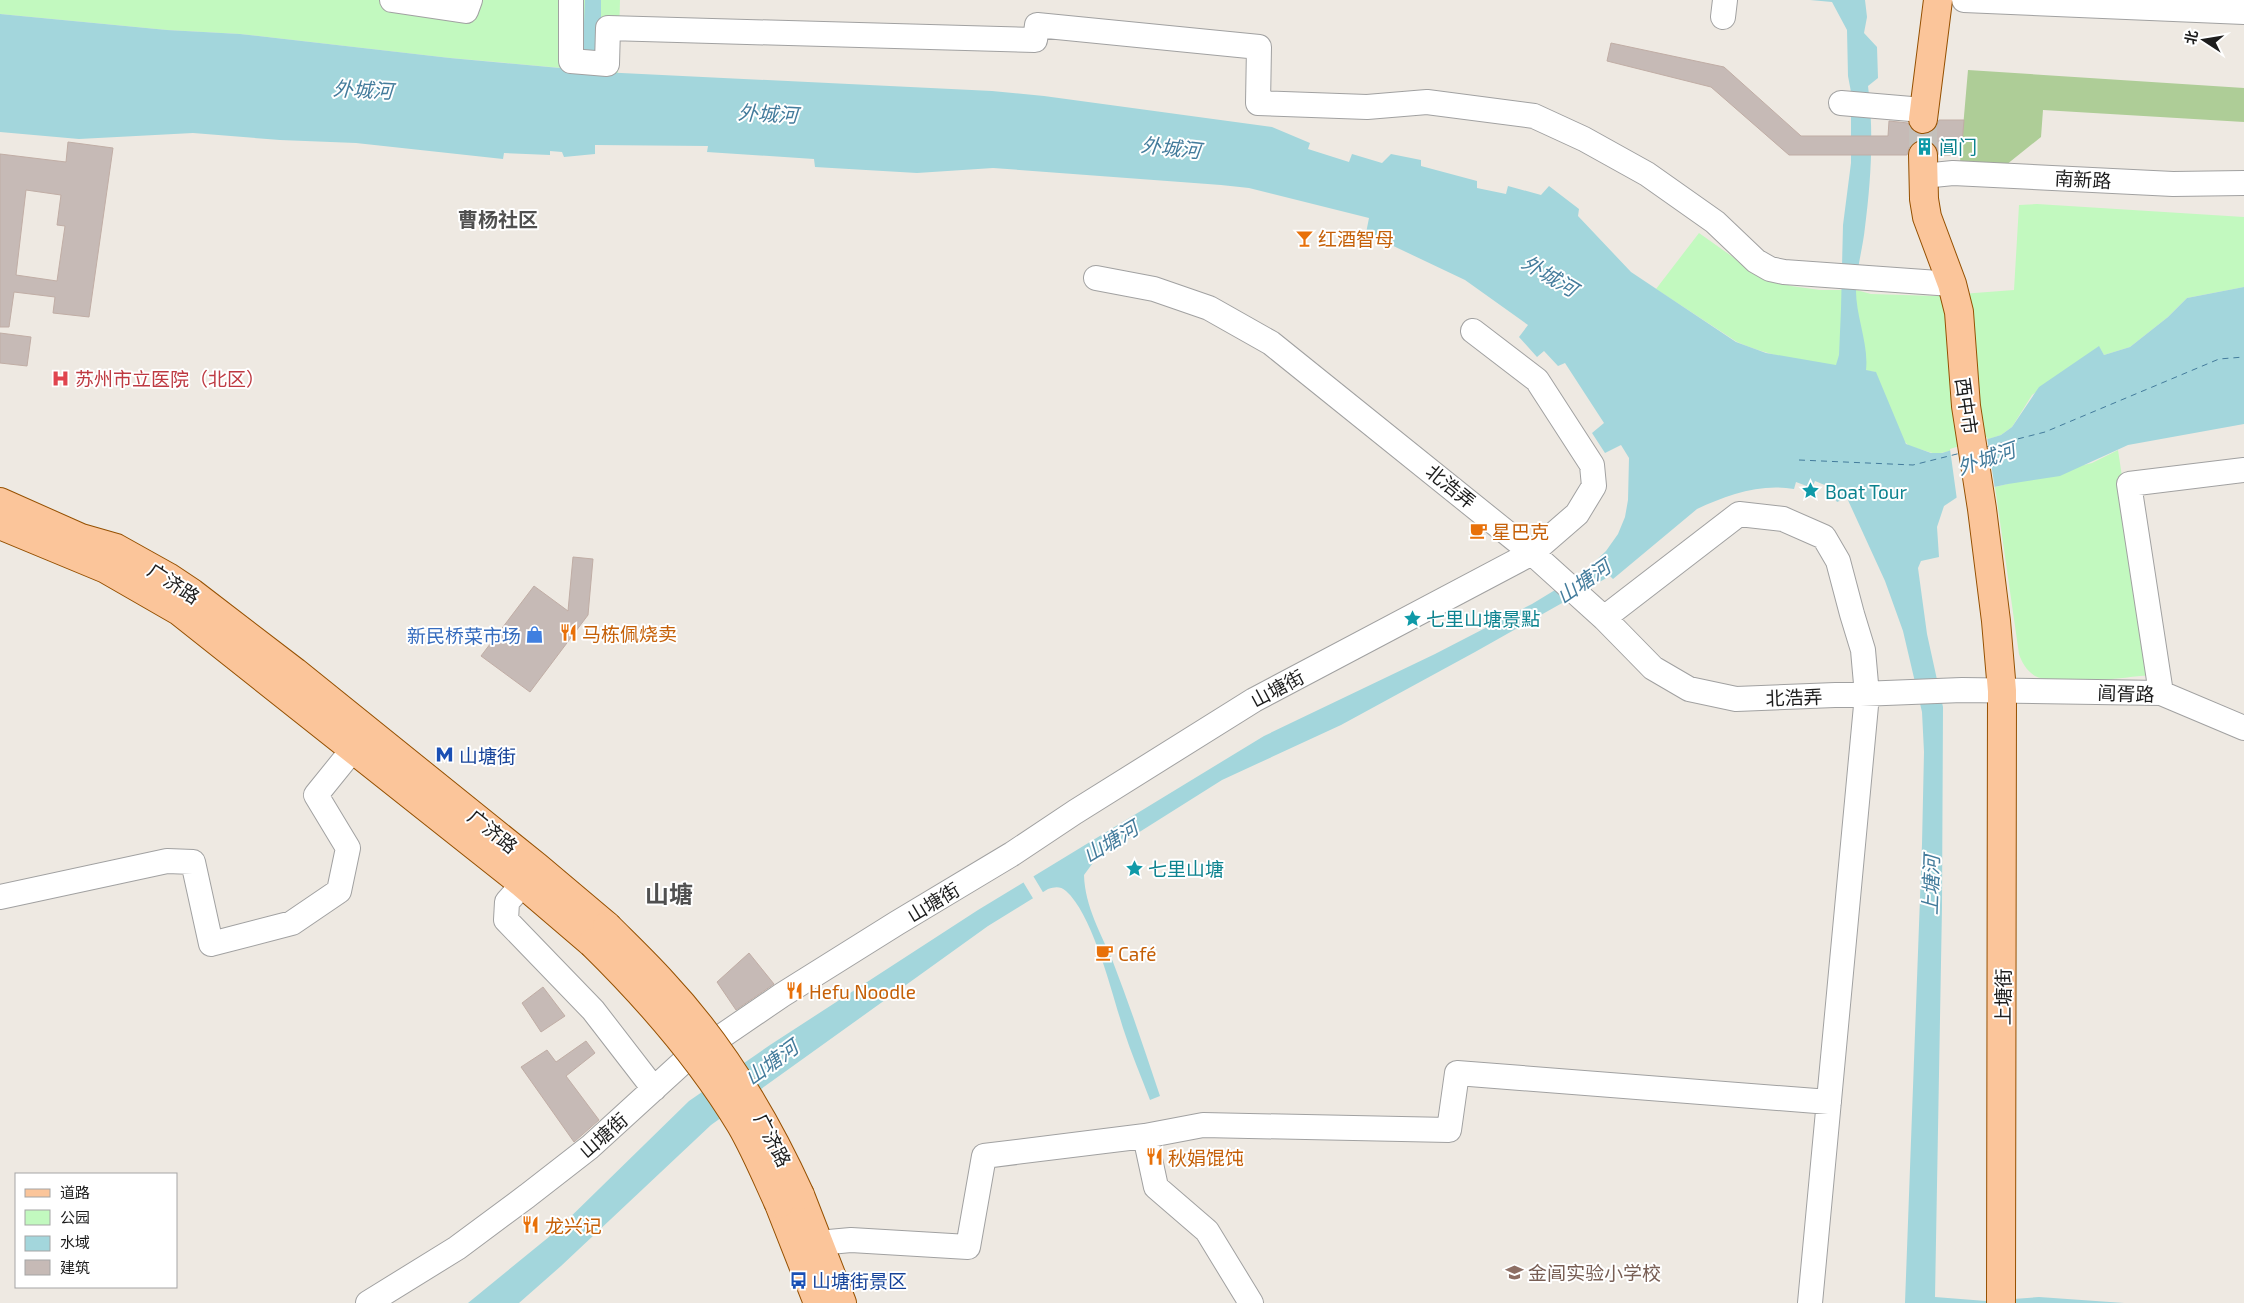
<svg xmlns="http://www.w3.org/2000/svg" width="2244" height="1303" font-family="'Exo 2','Noto Sans SC',sans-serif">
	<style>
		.forest { fill: #aecd97 }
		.park { fill: #c2f9bf }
		.water { fill: #a3d6dc }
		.pier { fill: #eee9e2 }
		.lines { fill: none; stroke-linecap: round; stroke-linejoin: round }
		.ferry { stroke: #447c9c; stroke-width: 1; stroke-dasharray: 6 5; stroke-linecap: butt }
		.building { fill: #c6bab6; stroke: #c0ada5; fill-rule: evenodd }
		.major-tunnel { stroke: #c4c0bb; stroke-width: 28; stroke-dasharray: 28 14; stroke-linecap: butt }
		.minor-casing { stroke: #a1a1a1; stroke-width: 26 }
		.major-casing { stroke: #955000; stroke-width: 30 }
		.minor { stroke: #fff; stroke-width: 24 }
		.major { stroke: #fbc59a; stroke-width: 28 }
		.major-bridge-casing { stroke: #955000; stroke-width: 30; stroke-linecap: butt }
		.major-bridge { stroke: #fbc59a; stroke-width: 28 }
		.labels { text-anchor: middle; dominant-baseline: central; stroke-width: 4; stroke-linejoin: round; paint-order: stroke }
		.culture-label { font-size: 19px; fill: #0d838f; stroke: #fff; text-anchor: start }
		.street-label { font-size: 19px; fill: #1d1d1d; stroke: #fff }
		.food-label { font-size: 19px; fill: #c56008; stroke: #fff; text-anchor: start }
		.health-label { font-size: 19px; fill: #be3a42; stroke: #fff; text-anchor: start }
		.shop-label { font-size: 19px; fill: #366cbe; stroke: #fff; text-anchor: end }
		.transit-label { font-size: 19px; fill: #164399; stroke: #fff; text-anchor: start }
		.education-label { font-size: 19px; fill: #785e54; stroke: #fff; text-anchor: start }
		.water-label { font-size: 20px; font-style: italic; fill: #447c9c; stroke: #fff }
		.neighbourhood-label { font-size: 20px; font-weight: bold; fill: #505050; stroke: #fff }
		.district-label { font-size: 24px; font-weight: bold; fill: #505050; stroke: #fff }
	</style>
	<rect width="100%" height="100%" fill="#eee9e2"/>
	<path class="forest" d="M1968 70 2244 88V122L2043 110 2041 137 2006 165 1960 162Z"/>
	<path class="park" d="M0 0H620L618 73 450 58 240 34 167 30 0 14Z
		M2037 204 2244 217V287L2187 298 2168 317 2130 347 2104 355 2099 347 2032 395 2012 427 2001 435 1951 451 1936 454 1909 446 1903 440 1875 372C1829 364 1779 361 1737 342L1656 289 1699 233 1754 272 1791 286 1820 290H1856L1871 294 1935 296 2014 290 2019 205Z
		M2118 450 2152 675C2123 677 2060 688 2035 676 2027 671 2022 663 2019 654L1995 487 2092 463Z"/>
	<path class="water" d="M585 0H601V72L992 91 1044 96 1272 127 1310 143 1308 149 1349 162 1352 154 1382 163 1391 154 1421 160V166L1477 181V188L1506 194 1508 186 1541 195 1549 186 1579 209 1578 216 1631 272 1736 342 1766 353 1836 365 1839 355 1841 309 1843 225 1851 163V92L1848 76 1847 30 1832 2 1810 0H1865L1867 17 1864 33 1877 47 1878 78 1868 86C1874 131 1871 181 1865 227 1863 247 1857 267 1856 287 1855 315 1869 343 1866 370L1876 372 1906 444 1931 453H1942L2001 435 2012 427 2039 387 2099 346 2104 355 2130 347 2168 317 2187 298 2244 287V424L2128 445 2060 476 2008 484 1962 494 1944 506 1937 527 1939 557 1921 561 1918 568 1927 634 1943 707 1942 907 1935 1297 1986 1301 2039 1297 2124 1303H1905L1922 844 1924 752 1922 712 1903 631 1885 581 1847 498 1837 502 1827 486 1815 481 1812 488 1796 482 1794 489C1761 483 1726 495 1697 509L1613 579 1610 576 1475 652 1341 725 1222 780 1095 860 1084 875C1085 907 1101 933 1113 962 1130 1006 1145 1051 1160 1096L1150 1100C1141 1076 1131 1053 1123 1028 1112 993 1093 915 1066 891 1060 886 1055 887 1048 889L988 926 711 1125 561 1266 519 1303H468L555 1232 689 1101 770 1045 978 910 1264 736 1435 654 1532 604 1583 573 1606 551 1618 534 1625 517 1628 500 1629 458 1621 445 1605 453 1592 433 1604 423 1565 363 1558 366 1544 351 1537 357 1519 337 1528 325 1465 280 1366 233 1369 218 1249 188 1221 185 993 168 917 173 815 167 814 159 707 152 708 146 595 145V154L564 157 562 152 550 151V155L504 153 503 159 356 143 280 140 193 133 79 139 0 132V14L167 30 240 34 450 58 582 70Z"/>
	<path class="pier" d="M1987 437 1995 489 1963 497 1957 500 1950 449Z
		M1032 874 1044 894 1034 900 1022 880Z"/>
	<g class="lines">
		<path class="ferry" d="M1986 447 2045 432 2219 359 2244 357
			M1799 460 1913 465 1961 453"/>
	</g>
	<path class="building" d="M1611 43 1724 67 1801 136H1888L1889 121 1908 123 1913 131 1922 134H1929L1935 129 1939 120H1964L1961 155H1939L1936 146 1930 141 1923 139 1914 142 1909 148 1907 155H1789L1711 87 1607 61Z
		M68 142 113 148 89 317 53 313 55 297 14 292 9 327H0V154L66 162ZM26 190 61 195 57 225 65 226 57 281 16 275Z
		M0 333 31 337 27 366 0 363Z
		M573 557 593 559 588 615 530 692 481 656 534 586 568 611Z
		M749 953 774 984 736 1010 717 982Z
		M543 987 565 1016 541 1032 522 1003Z
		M586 1041 595 1053 566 1076 599 1120 574 1142 521 1067 547 1050 556 1062Z"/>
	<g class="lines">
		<path class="major-tunnel" d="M1923 119V155"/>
		<defs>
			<path id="minor" d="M392 0 466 11 470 0
				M571 0V61L607 64 608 28 1035 40 1037 25 1259 47 1258 103 1367 107 1427 102 1534 116 1584 139 1647 174 1715 222 1756 261 1770 269 1784 272 1952 284
				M1964 0 2244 12
				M1723 17 1725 0
				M1841 103 1923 110
				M1923 176 1953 173 2173 184 2244 183
				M1096 278 1154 289 1209 308 1271 343 1532 553 1604 618 1653 668 1689 689 1736 699 1962 690 2161 693 2244 728
				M1604 618 1739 514 1783 519 1824 537 1838 561 1852 614 1863 650 1867 695 1810 1303
				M2161 693 2129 484 2244 470
				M523 884 507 902 506 920 593 1010 654 1089
				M0 897 167 861 193 862 211 944 292 923 339 891 348 848 316 795 354 748
				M1145 1136 1156 1187 1207 1231 1251 1303
				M818 1243 851 1240 968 1247 984 1156 1145 1136 1203 1125 1449 1130 1457 1073 1829 1102
				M368 1303 457 1248 527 1196 590 1147 681 1064 782 995 897 923 1012 854 1075 812 1254 700 1532 553 1577 514 1594 486 1592 465 1537 380 1473 331"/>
			<path id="major" d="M1923 119 1938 0
				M1923 155 1924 199 1927 217 1952 284 1959 312 1966 406 1982 509 1996 621 2002 691 2001 1303
				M0 502 81 538 116 548 168 577 192 593 295 672 537 867 607 926
				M0 525 106 569 179 611 523 884 592 943
				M800 1195 842 1303
				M779 1204 818 1303"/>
		</defs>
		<use href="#minor" class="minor-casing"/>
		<use href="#major" class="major-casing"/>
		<use href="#minor" class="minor"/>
		<use href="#major" class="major"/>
		<defs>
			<path id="major-bridge" d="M607 926C626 945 645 963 663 983 721 1045 765 1118 800 1195
				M592 943C648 998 700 1057 741 1125 756 1151 767 1178 779 1204"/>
		</defs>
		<use href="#major-bridge" class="major-bridge-casing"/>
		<use href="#major-bridge" class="major-bridge"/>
	</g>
	<defs>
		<symbol id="building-bare" viewBox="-9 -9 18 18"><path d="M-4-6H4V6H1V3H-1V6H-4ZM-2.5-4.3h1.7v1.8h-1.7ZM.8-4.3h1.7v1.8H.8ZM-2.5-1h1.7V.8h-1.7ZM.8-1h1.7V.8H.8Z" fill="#0f9aa8" stroke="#fff" stroke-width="2.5" paint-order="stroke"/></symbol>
		<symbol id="bar-bare" viewBox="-9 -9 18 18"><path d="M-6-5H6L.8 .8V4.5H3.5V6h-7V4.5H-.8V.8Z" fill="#e8710a" stroke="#fff" stroke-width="2.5" paint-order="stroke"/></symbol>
		<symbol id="hospital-bare" viewBox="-9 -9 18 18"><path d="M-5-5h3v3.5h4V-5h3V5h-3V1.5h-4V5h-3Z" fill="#e0444e" stroke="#fff" stroke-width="2.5" paint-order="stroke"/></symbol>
		<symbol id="sight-bare" viewBox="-9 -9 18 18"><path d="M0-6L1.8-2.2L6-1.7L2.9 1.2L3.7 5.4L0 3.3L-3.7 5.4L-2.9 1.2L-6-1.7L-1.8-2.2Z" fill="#0f9aa8" stroke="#fff" stroke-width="2.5" paint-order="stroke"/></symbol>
		<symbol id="cafe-bare" viewBox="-9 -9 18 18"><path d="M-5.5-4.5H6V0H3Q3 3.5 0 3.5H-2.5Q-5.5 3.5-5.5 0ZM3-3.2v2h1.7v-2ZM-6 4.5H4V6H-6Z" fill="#e8710a" stroke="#fff" stroke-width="2.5" paint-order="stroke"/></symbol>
		<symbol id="restaurant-bare" viewBox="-9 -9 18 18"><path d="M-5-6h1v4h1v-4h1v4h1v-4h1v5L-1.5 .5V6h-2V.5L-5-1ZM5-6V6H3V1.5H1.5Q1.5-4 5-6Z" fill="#e8710a" stroke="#fff" stroke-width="2.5" paint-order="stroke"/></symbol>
		<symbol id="shop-bare" viewBox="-9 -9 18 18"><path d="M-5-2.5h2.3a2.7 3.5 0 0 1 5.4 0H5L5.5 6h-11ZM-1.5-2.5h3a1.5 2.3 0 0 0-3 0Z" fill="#3f7fe0" stroke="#fff" stroke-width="2.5" paint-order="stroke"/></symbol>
		<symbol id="metro-bare" viewBox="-9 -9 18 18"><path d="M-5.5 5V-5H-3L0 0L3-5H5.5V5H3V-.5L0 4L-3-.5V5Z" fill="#1a4fb4" stroke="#fff" stroke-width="2.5" paint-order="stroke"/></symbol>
		<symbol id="school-bare" viewBox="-9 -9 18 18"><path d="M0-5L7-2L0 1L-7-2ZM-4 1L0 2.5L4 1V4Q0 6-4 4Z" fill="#8d6e63" stroke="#fff" stroke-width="2.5" paint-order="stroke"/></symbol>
		<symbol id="bus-bare" viewBox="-9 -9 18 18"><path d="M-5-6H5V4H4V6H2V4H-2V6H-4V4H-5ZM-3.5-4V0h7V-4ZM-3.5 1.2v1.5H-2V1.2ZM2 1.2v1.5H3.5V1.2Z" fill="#1a4fb4" stroke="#fff" stroke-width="2.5" paint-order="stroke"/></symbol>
	</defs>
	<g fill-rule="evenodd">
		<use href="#building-bare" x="1912" y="134" width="25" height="25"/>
		<use href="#bar-bare" x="1292" y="226" width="25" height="25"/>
		<use href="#hospital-bare" x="48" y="366" width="25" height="25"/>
		<use href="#sight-bare" x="1798" y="478" width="25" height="25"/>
		<use href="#cafe-bare" x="1466" y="518" width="25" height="25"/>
		<use href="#sight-bare" x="1400" y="606" width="25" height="25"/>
		<use href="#restaurant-bare" x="556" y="620" width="25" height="25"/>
		<use href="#shop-bare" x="522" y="622" width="25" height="25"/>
		<use href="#metro-bare" x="432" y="742" width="25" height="25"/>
		<use href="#sight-bare" x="1122" y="856" width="25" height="25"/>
		<use href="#cafe-bare" x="1092" y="940" width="25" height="25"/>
		<use href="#restaurant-bare" x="782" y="978" width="25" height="25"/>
		<use href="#restaurant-bare" x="1142" y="1144" width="25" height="25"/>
		<use href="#restaurant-bare" x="518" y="1212" width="25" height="25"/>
		<use href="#school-bare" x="1502" y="1260" width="25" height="25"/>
		<use href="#bus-bare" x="786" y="1268" width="25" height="25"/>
	</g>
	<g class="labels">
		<g class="culture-label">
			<text x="1939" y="146">阊门</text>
			<text x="1825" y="491">Boat Tour</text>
			<text x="1426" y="618">七里山塘景點</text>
			<text x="1148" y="868">七里山塘</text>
		</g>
		<g class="street-label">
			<text transform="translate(2083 179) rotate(3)">南新路</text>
			<text transform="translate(1967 406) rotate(82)">西中市</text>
			<text transform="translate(1451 486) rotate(39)">北浩弄</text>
			<text transform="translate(174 583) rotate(33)">广济路</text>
			<text transform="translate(1277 688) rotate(-28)">山塘街</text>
			<text transform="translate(2126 693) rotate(2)">阊胥路</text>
			<text transform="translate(1794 697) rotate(-2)">北浩弄</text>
			<text transform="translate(493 831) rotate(39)">广济路</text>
			<text transform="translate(933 902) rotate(-31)">山塘街</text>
			<text transform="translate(2002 997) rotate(-90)">上塘街</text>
			<text transform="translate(603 1135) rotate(-41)">山塘街</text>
			<text transform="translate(773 1140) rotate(63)">广济路</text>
		</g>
		<g class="food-label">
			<text x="1318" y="238">红酒智母</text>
			<text x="1492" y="531">星巴克</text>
			<text x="582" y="633">马栋佩烧卖</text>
			<text x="1118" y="953">Café</text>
			<text x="809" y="991">Hefu Noodle</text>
			<text x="1168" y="1157">秋娟馄饨</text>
			<text x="545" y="1225">龙兴记</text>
		</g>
		<g class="health-label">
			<text x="75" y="378">苏州市立医院（北区）</text>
		</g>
		<g class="shop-label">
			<text x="521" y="635">新民桥菜市场</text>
		</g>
		<g class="transit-label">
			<text x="459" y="755">山塘街</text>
			<text x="812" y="1280">山塘街景区</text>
		</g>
		<g class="education-label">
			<text x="1528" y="1272">金阊实验小学校</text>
		</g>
		<g class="water-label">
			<text transform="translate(363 89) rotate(3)">外城河</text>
			<text transform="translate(768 113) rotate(3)">外城河</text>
			<text transform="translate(1171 147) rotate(6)">外城河</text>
			<text transform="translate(1550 275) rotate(31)">外城河</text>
			<text transform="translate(1986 458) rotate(-19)">外城河</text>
			<text transform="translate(1583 581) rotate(-35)">山塘河</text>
			<text transform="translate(1110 841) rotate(-31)">山塘河</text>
			<text transform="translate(1930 885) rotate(-88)">上塘河</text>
			<text transform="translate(771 1062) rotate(-36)">山塘河</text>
		</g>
		<g class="neighbourhood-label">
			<text x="498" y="219">曹杨社区</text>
		</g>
		<g class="district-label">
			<text x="669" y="893">山塘</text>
		</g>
	</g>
	<rect x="15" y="1173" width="162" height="115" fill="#ffffff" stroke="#a5a5a5"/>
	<rect x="25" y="1189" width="25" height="8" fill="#fbc59a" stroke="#a5a5a5"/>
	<text x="60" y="1198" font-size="15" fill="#1d1d1d">道路</text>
	<rect x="25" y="1210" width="25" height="15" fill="#c2f9bf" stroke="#a5a5a5"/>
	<text x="60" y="1223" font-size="15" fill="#1d1d1d">公园</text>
	<rect x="25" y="1236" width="25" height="15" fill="#a3d6dc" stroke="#a5a5a5"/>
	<text x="60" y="1248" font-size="15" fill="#1d1d1d">水域</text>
	<rect x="25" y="1260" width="25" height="15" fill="#c6bab6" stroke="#a5a5a5"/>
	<text x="60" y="1273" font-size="15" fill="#1d1d1d">建筑</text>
	<g transform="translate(2204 40) rotate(282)" stroke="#ffffff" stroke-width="4" paint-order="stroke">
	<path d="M0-4L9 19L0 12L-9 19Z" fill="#1d1d1d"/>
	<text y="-8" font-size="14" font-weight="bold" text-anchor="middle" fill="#1d1d1d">北</text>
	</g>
</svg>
